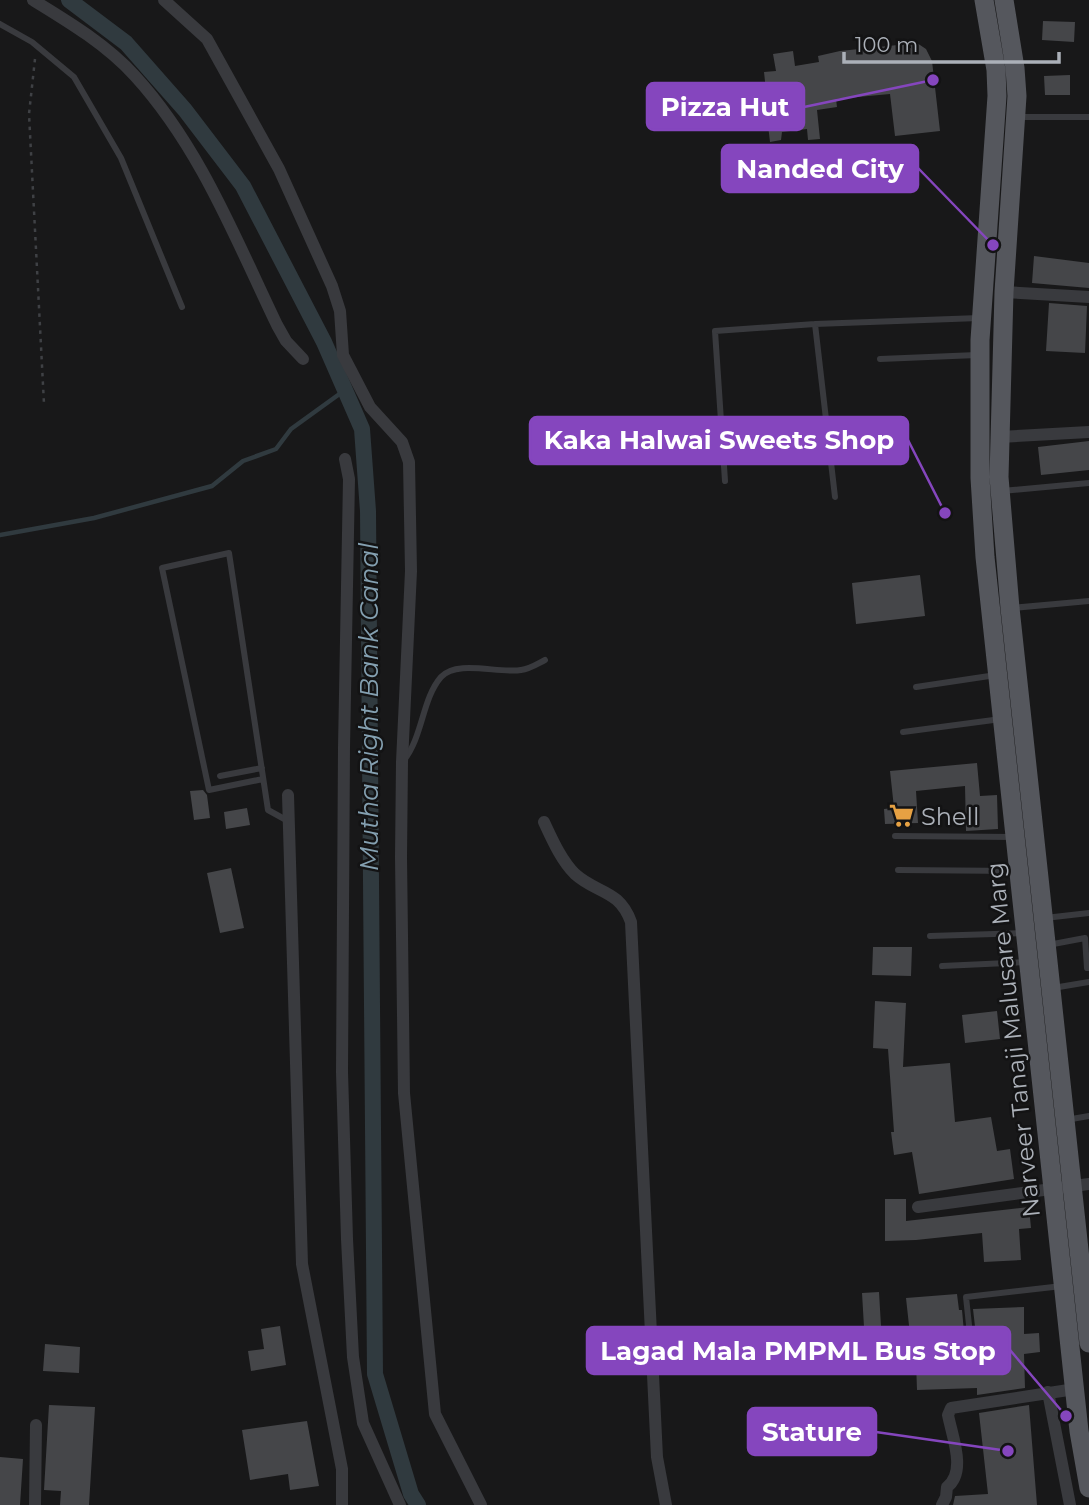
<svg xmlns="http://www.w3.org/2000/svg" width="1089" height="1505" font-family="Montserrat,sans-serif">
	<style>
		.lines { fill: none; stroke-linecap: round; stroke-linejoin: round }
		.stream { stroke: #303a3f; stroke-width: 4.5 }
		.canal { stroke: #303a3f; stroke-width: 16 }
		.building { fill: #454649 }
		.path { stroke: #3f4145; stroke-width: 2.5; stroke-dasharray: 3.5 5; stroke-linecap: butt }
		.service { stroke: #393a3e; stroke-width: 6 }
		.minor { stroke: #393a3e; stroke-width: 12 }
		.primary { stroke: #55575d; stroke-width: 19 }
		.labels { text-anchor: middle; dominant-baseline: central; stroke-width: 5; stroke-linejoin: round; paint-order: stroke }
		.poi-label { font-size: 24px; fill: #abb0b8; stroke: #131314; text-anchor: start }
		.street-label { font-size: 24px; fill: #abb0b8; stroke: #131314 }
		.water-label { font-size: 26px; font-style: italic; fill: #84a0b1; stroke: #131314 }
		.leader { fill: none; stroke: #8546be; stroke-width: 2.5 }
		.callout-dot { fill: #8546be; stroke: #131314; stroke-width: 2.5 }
		.callout { fill: #8546be; stroke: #8546be; stroke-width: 2.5 }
		.callout-label { font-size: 26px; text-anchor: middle; font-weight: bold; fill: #fff }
	</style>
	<rect width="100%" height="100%" fill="#181819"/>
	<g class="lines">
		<path class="stream" d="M0 535 94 518 212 486 243 461 276 449 291 429 345 390"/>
		<path class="canal" d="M69 0 126 43 185 110 243 186 324 342 362 429 368 511 375 1374 411 1494 418 1505"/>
	</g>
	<path class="building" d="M1043 21 1075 22 1074 42 1042 40Z
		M917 43 926 49 932 61 940 131 895 136 890 94 836 99 837 107 817 110 820 139 808 140 807 129 782 132 781 140 770 142 768 125 777 124 773 90 766 91 764 72 776 71 773 54 793 51 795 66 819 62 818 56 840 51Z
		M1070 75V95H1045L1044 76Z
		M1034 256 1089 263V288L1032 283Z
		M1049 303 1087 306 1085 353 1046 351Z
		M1089 441V470L1041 475 1038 447Z
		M920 575 925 616 856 624 852 583Z
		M977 763 980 796 997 795 998 829 966 831 965 786 916 791 918 823 885 824 884 809 894 808 890 771Z
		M203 790 207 795 210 818 194 820 190 791Z
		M247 808 250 825 226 829 224 812Z
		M231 868 244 928 220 933 207 873Z
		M873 947H912L911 976 872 975Z
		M875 1001 906 1003 903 1067 950 1063 955 1122 991 1117 997 1151 1010 1149 1014 1179 919 1194 912 1152 894 1155 891 1132H894L888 1049 873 1048Z
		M997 1011 1000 1039 965 1043 962 1015Z
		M885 1199H906V1221L1029 1207 1031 1228 1019 1229 1021 1260 984 1262 982 1233 916 1240 885 1241Z
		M879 1292 881 1326 864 1327 862 1293Z
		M957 1294 959 1310H962L966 1354 970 1358H975L978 1353 973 1309 1024 1307V1334L1039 1333 1040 1352 1024 1354 1025 1388 977 1395V1388L917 1390 916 1362H913L906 1298Z
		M280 1326 286 1365 251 1371 248 1351 264 1349 261 1329Z
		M45 1344 80 1347 79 1373 43 1371Z
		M49 1405 95 1407 89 1505H60L61 1491 44 1490Z
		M1029 1405 1037 1505H953L955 1496 988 1494 979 1413Z
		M307 1421 319 1486 290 1490 288 1474 250 1480 242 1430Z
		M0 1457 23 1459 20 1505H0Z"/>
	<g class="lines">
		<path class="path" d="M35 59 29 114 44 404"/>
		<path class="service" d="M0 24 32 42 74 77 121 158 182 307
			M1018 117H1089
			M880 359 977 355
			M725 481 715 331 815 324
			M1002 491 1089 483
			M835 497 815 324 979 318
			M1012 608 1089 601
			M916 687 996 675
			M903 732 1001 719
			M404 760C423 736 422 699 441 677 457 659 499 674 521 670 530 669 537 664 545 660
			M220 776 262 768
			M263 779 209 790 162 568 229 553 268 810 288 821
			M895 836 1014 837
			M898 870 1017 871
			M1045 918 1089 913
			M930 936 1024 933
			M1048 945 1085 938 1087 968H1089
			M942 966 1027 962
			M1053 988 1089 982
			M1066 1120 1089 1116
			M972 1353 966 1297 1062 1286"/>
		<path class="minor" d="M33 0C69 22 107 45 135 76 200 147 236 240 277 325L286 341 303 359
			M164 0 207 39 279 169 332 286 340 311 343 355 370 407 402 442 409 462 411 571 402 762 401 857 404 1093 435 1414 481 1505
			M1004 292 1089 297
			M1000 437 1089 432
			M345 459 349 479 344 748 342 1072 347 1239 353 1357 363 1423 400 1505
			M288 795 302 1264 342 1469V1505
			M544 822C552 839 561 860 575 874 597 894 619 889 631 922L657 1457 666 1505
			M918 1207 1089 1184
			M1048 1392 1070 1505
			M35 1505 36 1425
			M942 1505 946 1497 947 1487C967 1472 952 1436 948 1415L951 1408 1075 1389"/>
		<path class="primary" d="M984 0 996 70 997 96 980 340V478L985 557 1079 1431 1089 1488
			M1004 0 1015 68 1017 96 1004 292 999 477 1010 608 1089 1343"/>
	</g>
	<defs>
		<symbol id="supermarket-bare" viewBox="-9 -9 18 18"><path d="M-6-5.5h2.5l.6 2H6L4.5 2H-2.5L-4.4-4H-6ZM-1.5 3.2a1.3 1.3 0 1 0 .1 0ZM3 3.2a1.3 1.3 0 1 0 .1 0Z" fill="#e6a143" stroke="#131314" stroke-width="2.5" paint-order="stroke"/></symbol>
	</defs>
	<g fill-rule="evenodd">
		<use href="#supermarket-bare" x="884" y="798" width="35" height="35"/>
	</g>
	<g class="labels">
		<g class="poi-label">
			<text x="921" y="816">Shell</text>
		</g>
		<g class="street-label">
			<text transform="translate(1013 1040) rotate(-96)">Narveer Tanaji Malusare Marg</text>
		</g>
		<g class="water-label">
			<text transform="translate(369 707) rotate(-90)">Mutha Right Bank Canal</text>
		</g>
	</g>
	<path class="leader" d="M933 80L804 107M993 245L918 168M945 513L908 440M1066 1416L1010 1350M1008 1451L876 1432"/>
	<g class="callout-dot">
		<circle cx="933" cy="80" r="7"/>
		<circle cx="993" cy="245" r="7"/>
		<circle cx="945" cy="513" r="7"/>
		<circle cx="1066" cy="1416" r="7"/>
		<circle cx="1008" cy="1451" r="7"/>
	</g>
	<g class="callout">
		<rect x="647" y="83" width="157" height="47" rx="7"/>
		<rect x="722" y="145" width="196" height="47" rx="7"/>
		<rect x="530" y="417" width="378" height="47" rx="7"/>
		<rect x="587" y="1327" width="423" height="47" rx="7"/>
		<rect x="748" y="1408" width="128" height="47" rx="7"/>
	</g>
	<g class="callout-label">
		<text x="725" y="116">Pizza Hut</text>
		<text x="820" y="178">Nanded City</text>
		<text x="719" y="449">Kaka Halwai Sweets Shop</text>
		<text x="798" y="1360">Lagad Mala PMPML Bus Stop</text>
		<text x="812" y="1441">Stature</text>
	</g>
	<path d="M844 52v10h215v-10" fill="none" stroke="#abb0b8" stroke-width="3.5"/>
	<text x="855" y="52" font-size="21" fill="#abb0b8" stroke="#131314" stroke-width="5" paint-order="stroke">100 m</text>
</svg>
